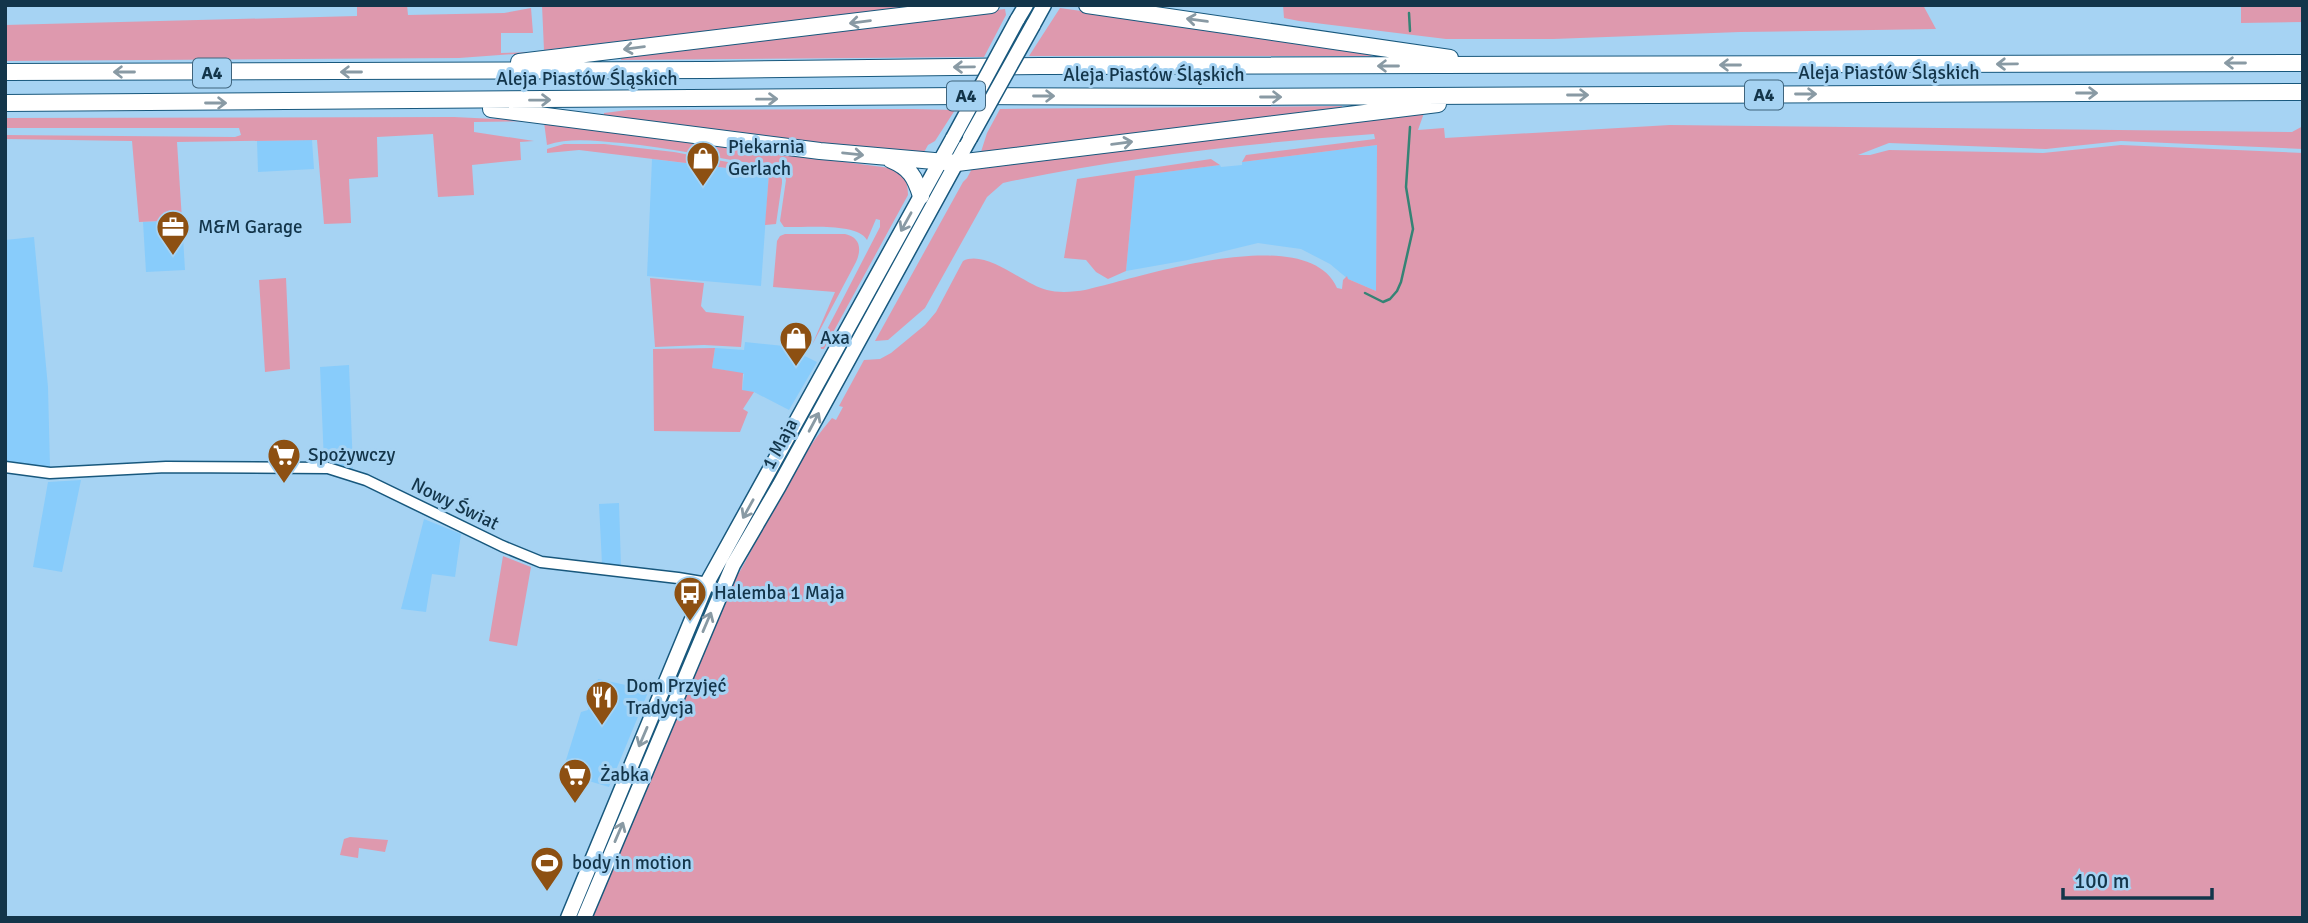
<svg xmlns="http://www.w3.org/2000/svg" width="2308" height="923" font-family="Signika,sans-serif">
	<style>
		.built { fill: #88ccfb }
		.green { fill: #de99ae }
		.lines { fill: none; stroke-linecap: round; stroke-linejoin: round }
		.stream { stroke: #358375; stroke-width: 2.5 }
		.minor-casing { stroke: #18587d; stroke-width: 13 }
		.major-casing { stroke: #18587d; stroke-width: 17 }
		.highway-casing { stroke: #18587d; stroke-width: 18 }
		.minor { stroke: #fff; stroke-width: 10 }
		.major { stroke: #fff; stroke-width: 14 }
		.highway { stroke: #fff; stroke-width: 16 }
		.major-bridge-casing { stroke: #18587d; stroke-width: 17; stroke-linecap: butt }
		.major-bridge { stroke: #fff; stroke-width: 14 }
		.oneway { stroke: #899aa4 }
		.labels { text-anchor: middle; dominant-baseline: central; stroke-width: 6; stroke-linejoin: round; paint-order: stroke }
		.shield { fill: #a6d3f3; stroke: #3f647d; stroke-width: 2 }
		.shield-label { font-size: 18px; font-weight: bold; fill: #13354a }
		.street-label { font-size: 19px; fill: #13354a; stroke: #a6d3f3 }
		.poi-label { font-size: 19px; fill: #13354a; stroke: #a6d3f3; text-anchor: start }
	</style>
	<rect width="100%" height="100%" fill="#a6d3f3"/>
	<path class="built" d="M312 140 314 169 258 172 257 141Z
		M1377 145 1376 291 1348 279 1330 264 1301 249 1258 243 1188 260 1126 271 1135 176 1220 165 1221 167 1242 165V162Z
		M652 159 769 173 761 286 647 276Z
		M182 220 185 270 146 272 143 222Z
		M34 237 48 387 50 467 5 461V240Z
		M745 342 784 346 817 362 789 410 754 392 742 391 744 374 712 368 715 348 744 350Z
		M349 365 353 469 324 463 320 367Z
		M81 480 62 572 33 567 48 482Z
		M619 503 621 566 602 564 599 504Z
		M424 519 461 534 455 577 432 574 426 612 401 609Z
		M598 679 649 690 609 787 562 773 581 712 588 710Z"/>
	<path class="green" d="M357 5H407L408 15 504 13 531 8 533 33H501V53L543 52 459 58 5 61V25L357 16Z
		M542 5H927L544 50Z
		M1283 5H1923L1936 29 1740 32 1553 39H1446L1299 21 1284 18Z
		M2241 5H2303V22L2241 23Z
		M1060 8 1372 52 1371 56H1029Z
		M1005 9 1006 15 984 57 621 60V55Z
		M1342 106V111L980 155 987 133 1000 109Z
		M913 109 955 110 935 141 928 145 922 156 604 116V113L628 110Z
		M1424 113 1418 130 1444 128 1445 138 1670 125 2292 132 2303 126V149L2121 141 2046 149 1889 143 1858 155H1870L1889 150 2043 153 2121 145 2303 153V918H590L736 572 739 573C768 521 793 463 832 418L836 420 843 407 839 406 864 360 880 359 891 353 925 325 936 312 963 261C986 249 1025 285 1047 290 1057 293 1075 292 1085 290 1139 278 1307 220 1337 288L1342 289 1343 280 1347 276 1348 279 1376 291 1377 145 1242 162 1246 155 1375 139 1374 134C1250 143 1125 157 1003 183L987 197 925 308 888 340 875 341 963 182 967 178 974 165Z
		M454 117 536 121 474 122V132L534 141 520 142 521 160 472 165 474 195 438 197 433 134 377 137 378 177 349 179 351 223 324 224 317 140 177 142 182 220 139 222 132 141 5 139V135L235 137 241 135 239 128H5V118Z
		M544 122 890 168C904 173 908 180 908 195L824 349H821L820 343 880 227V220L876 219 867 240C857 222 803 228 784 227L780 221 786 180 784 174 776 167C724 160 674 148 622 143 597 141 570 137 547 145Z
		M564 144H604L674 152 776 171 782 179V183L776 224 765 225 769 173 579 150 547 153V149Z
		M1211 159 1220 165 1135 176 1126 271 1108 279 1096 272 1086 260 1064 258 1077 179Z
		M785 234H845C860 237 862 249 856 262L812 345 835 292 773 287 777 241 780 236Z
		M286 278 290 369 265 372 259 280Z
		M650 278 704 283 701 306 706 312 744 316 741 347 704 345 655 347Z
		M715 348 712 368 743 373 742 390 754 392 743 409 748 412 740 432 654 431 653 349Z
		M503 556 531 567 517 646 489 641Z
		M708 599 709 603 578 918H572Z
		M350 837 388 840 385 852 359 848 358 858 340 855 344 839Z"/>
	<g class="lines">
		<path class="stream" d="M1409 13 1410 31
			M1365 293 1383 302 1390 299 1397 291 1401 282 1413 229 1406 187 1410 127"/>
		<defs>
			<path id="minor" d="M5 467 50 473 166 467 328 468 366 480 502 546 541 562 678 578 702 582 721 590"/>
			<path id="major" d="M1017 20 1026 5
				M1033 25 1044 5
				M568 918 707 583 953 138
				M584 918 733 565 779 486 970 138"/>
			<path id="highway" d="M1087 5 1450 58
				M519 62 991 5
				M5 72 708 70 1041 66 2303 63
				M5 103 962 96 1210 97 2303 92
				M491 109 820 151 957 163 1438 104
				M891 160C910 168 915 177 921 196"/>
		</defs>
		<use href="#minor" class="minor-casing"/>
		<use href="#major" class="major-casing"/>
		<use href="#highway" class="highway-casing"/>
		<use href="#minor" class="minor"/>
		<use href="#major" class="major"/>
		<use href="#highway" class="highway"/>
		<defs>
			<path id="major-bridge" d="M953 138 1017 20
				M970 138 1033 25"/>
		</defs>
		<use href="#major-bridge" class="major-bridge-casing"/>
		<use href="#major-bridge" class="major-bridge"/>
	</g>
	<defs><path id="oneway-shaft" d="M-6 0H5M1.5-3L5.5 0L1.5 3" fill="none" stroke-width="1.6" stroke-linecap="round" stroke-linejoin="round" transform="scale(1.75)"/></defs>
	<g class="oneway">
		<use href="#oneway-shaft" transform="translate(1197 20) rotate(-172)"/>
		<use href="#oneway-shaft" transform="translate(860 22) rotate(173)"/>
		<use href="#oneway-shaft" transform="translate(634 48) rotate(173)"/>
		<use href="#oneway-shaft" transform="translate(2235 63) rotate(180)"/>
		<use href="#oneway-shaft" transform="translate(2007 64) rotate(179)"/>
		<use href="#oneway-shaft" transform="translate(1730 65) rotate(180)"/>
		<use href="#oneway-shaft" transform="translate(1388 66) rotate(180)"/>
		<use href="#oneway-shaft" transform="translate(964 67) rotate(179)"/>
		<use href="#oneway-shaft" transform="translate(124 72) rotate(-180)"/>
		<use href="#oneway-shaft" transform="translate(351 72) rotate(180)"/>
		<use href="#oneway-shaft" transform="translate(2087 93)"/>
		<use href="#oneway-shaft" transform="translate(1806 94)"/>
		<use href="#oneway-shaft" transform="translate(1578 95)"/>
		<use href="#oneway-shaft" transform="translate(1044 96)"/>
		<use href="#oneway-shaft" transform="translate(1271 97)"/>
		<use href="#oneway-shaft" transform="translate(767 99) rotate(-1)"/>
		<use href="#oneway-shaft" transform="translate(540 100) rotate(-1)"/>
		<use href="#oneway-shaft" transform="translate(216 103)"/>
		<use href="#oneway-shaft" transform="translate(1122 143) rotate(-7)"/>
		<use href="#oneway-shaft" transform="translate(853 154) rotate(6)"/>
		<use href="#oneway-shaft" transform="translate(906 222) rotate(119)"/>
		<use href="#oneway-shaft" transform="translate(814 422) rotate(-62)"/>
		<use href="#oneway-shaft" transform="translate(748 509) rotate(119)"/>
		<use href="#oneway-shaft" transform="translate(707 622) rotate(-67)"/>
		<use href="#oneway-shaft" transform="translate(643 737) rotate(113)"/>
		<use href="#oneway-shaft" transform="translate(619 832) rotate(-67)"/>
	</g>
	<defs>
		<symbol id="shop-pin" viewBox="-11 -11 22 30"><path d="M0 17L-7.5 6A9.5 9.5 0 1 1 7.5 6Z" fill="#8d5012" stroke="#a6d3f3"/><path d="M-5-2.5h2.3a2.7 3.5 0 0 1 5.4 0H5L5.5 6h-11ZM-1.5-2.5h3a1.5 2.3 0 0 0-3 0Z" fill="#fff"/></symbol>
		<symbol id="office-pin" viewBox="-11 -11 22 30"><path d="M0 17L-7.5 6A9.5 9.5 0 1 1 7.5 6Z" fill="#8d5012" stroke="#a6d3f3"/><path d="M-6-3h4V-5.5h4V-3h4V5H-6ZM-1-4.5V-3h2v-1.5ZM-6 0V1H6V0Z" fill="#fff"/></symbol>
		<symbol id="supermarket-pin" viewBox="-11 -11 22 30"><path d="M0 17L-7.5 6A9.5 9.5 0 1 1 7.5 6Z" fill="#8d5012" stroke="#a6d3f3"/><path d="M-6-5.5h2.5l.6 2H6L4.5 2H-2.5L-4.4-4H-6ZM-1.5 3.2a1.3 1.3 0 1 0 .1 0ZM3 3.2a1.3 1.3 0 1 0 .1 0Z" fill="#fff"/></symbol>
		<symbol id="bus-pin" viewBox="-11 -11 22 30"><path d="M0 17L-7.5 6A9.5 9.5 0 1 1 7.5 6Z" fill="#8d5012" stroke="#a6d3f3"/><path d="M-5-6H5V4H4V6H2V4H-2V6H-4V4H-5ZM-3.5-4V0h7V-4ZM-3.5 1.2v1.5H-2V1.2ZM2 1.2v1.5H3.5V1.2Z" fill="#fff"/></symbol>
		<symbol id="restaurant-pin" viewBox="-11 -11 22 30"><path d="M0 17L-7.5 6A9.5 9.5 0 1 1 7.5 6Z" fill="#8d5012" stroke="#a6d3f3"/><path d="M-5-6h1v4h1v-4h1v4h1v-4h1v5L-1.5 .5V6h-2V.5L-5-1ZM5-6V6H3V1.5H1.5Q1.5-4 5-6Z" fill="#fff"/></symbol>
		<symbol id="stadium-pin" viewBox="-11 -11 22 30"><path d="M0 17L-7.5 6A9.5 9.5 0 1 1 7.5 6Z" fill="#8d5012" stroke="#a6d3f3"/><path d="M0-5a6.5 5 0 1 0 0 10a6.5 5 0 1 0 0-10ZM-3.5-1.8h7v3.6h-7Z" fill="#fff"/></symbol>
	</defs>
	<g fill-rule="evenodd">
		<use href="#shop-pin" x="684" y="139" width="38" height="52"/>
		<use href="#office-pin" x="154" y="208" width="38" height="52"/>
		<use href="#shop-pin" x="777" y="319" width="38" height="52"/>
		<use href="#supermarket-pin" x="265" y="436" width="38" height="52"/>
		<use href="#bus-pin" x="671" y="574" width="38" height="52"/>
		<use href="#restaurant-pin" x="583" y="678" width="38" height="52"/>
		<use href="#supermarket-pin" x="556" y="756" width="38" height="52"/>
		<use href="#stadium-pin" x="528" y="844" width="38" height="52"/>
	</g>
	<g class="labels">
		<g class="shield">
			<rect x="193" y="58.5" width="38" height="29" rx="5"/>
			<rect x="1745" y="80.5" width="38" height="29" rx="5"/>
			<rect x="947" y="81.5" width="38" height="29" rx="5"/>
		</g>
		<g class="shield-label">
			<text x="212" y="73">A4</text>
			<text x="1764" y="95">A4</text>
			<text x="966" y="96">A4</text>
		</g>
		<g class="street-label">
			<text x="1889" y="73">Aleja Piastów Śląskich</text>
			<text x="1154" y="75">Aleja Piastów Śląskich</text>
			<text x="587" y="79">Aleja Piastów Śląskich</text>
			<text transform="translate(780 444) rotate(-62)">1 Maja</text>
			<text transform="translate(455 504) rotate(26)">Nowy Świat</text>
		</g>
		<g class="poi-label">
			<text x="728" y="147">Piekarnia<tspan x="728" dy="22">Gerlach</tspan></text>
			<text x="198" y="227">M&amp;M Garage</text>
			<text x="820" y="338">Axa</text>
			<text x="308" y="455">Spożywczy</text>
			<text x="714" y="593">Halemba 1 Maja</text>
			<text x="626" y="686">Dom Przyjęć<tspan x="626" dy="22">Tradycja</tspan></text>
			<text x="600" y="775">Żabka</text>
			<text x="572" y="863">body in motion</text>
		</g>
	</g>
	<rect width="2308" height="923" fill="none" stroke="#13354a" stroke-width="14"/>
	<path d="M2063 888v10h149v-10" fill="none" stroke="#13354a" stroke-width="3.5"/>
	<text x="2074" y="888" font-size="21" fill="#13354a" stroke="#a6d3f3" stroke-width="5" paint-order="stroke">100 m</text>
</svg>
